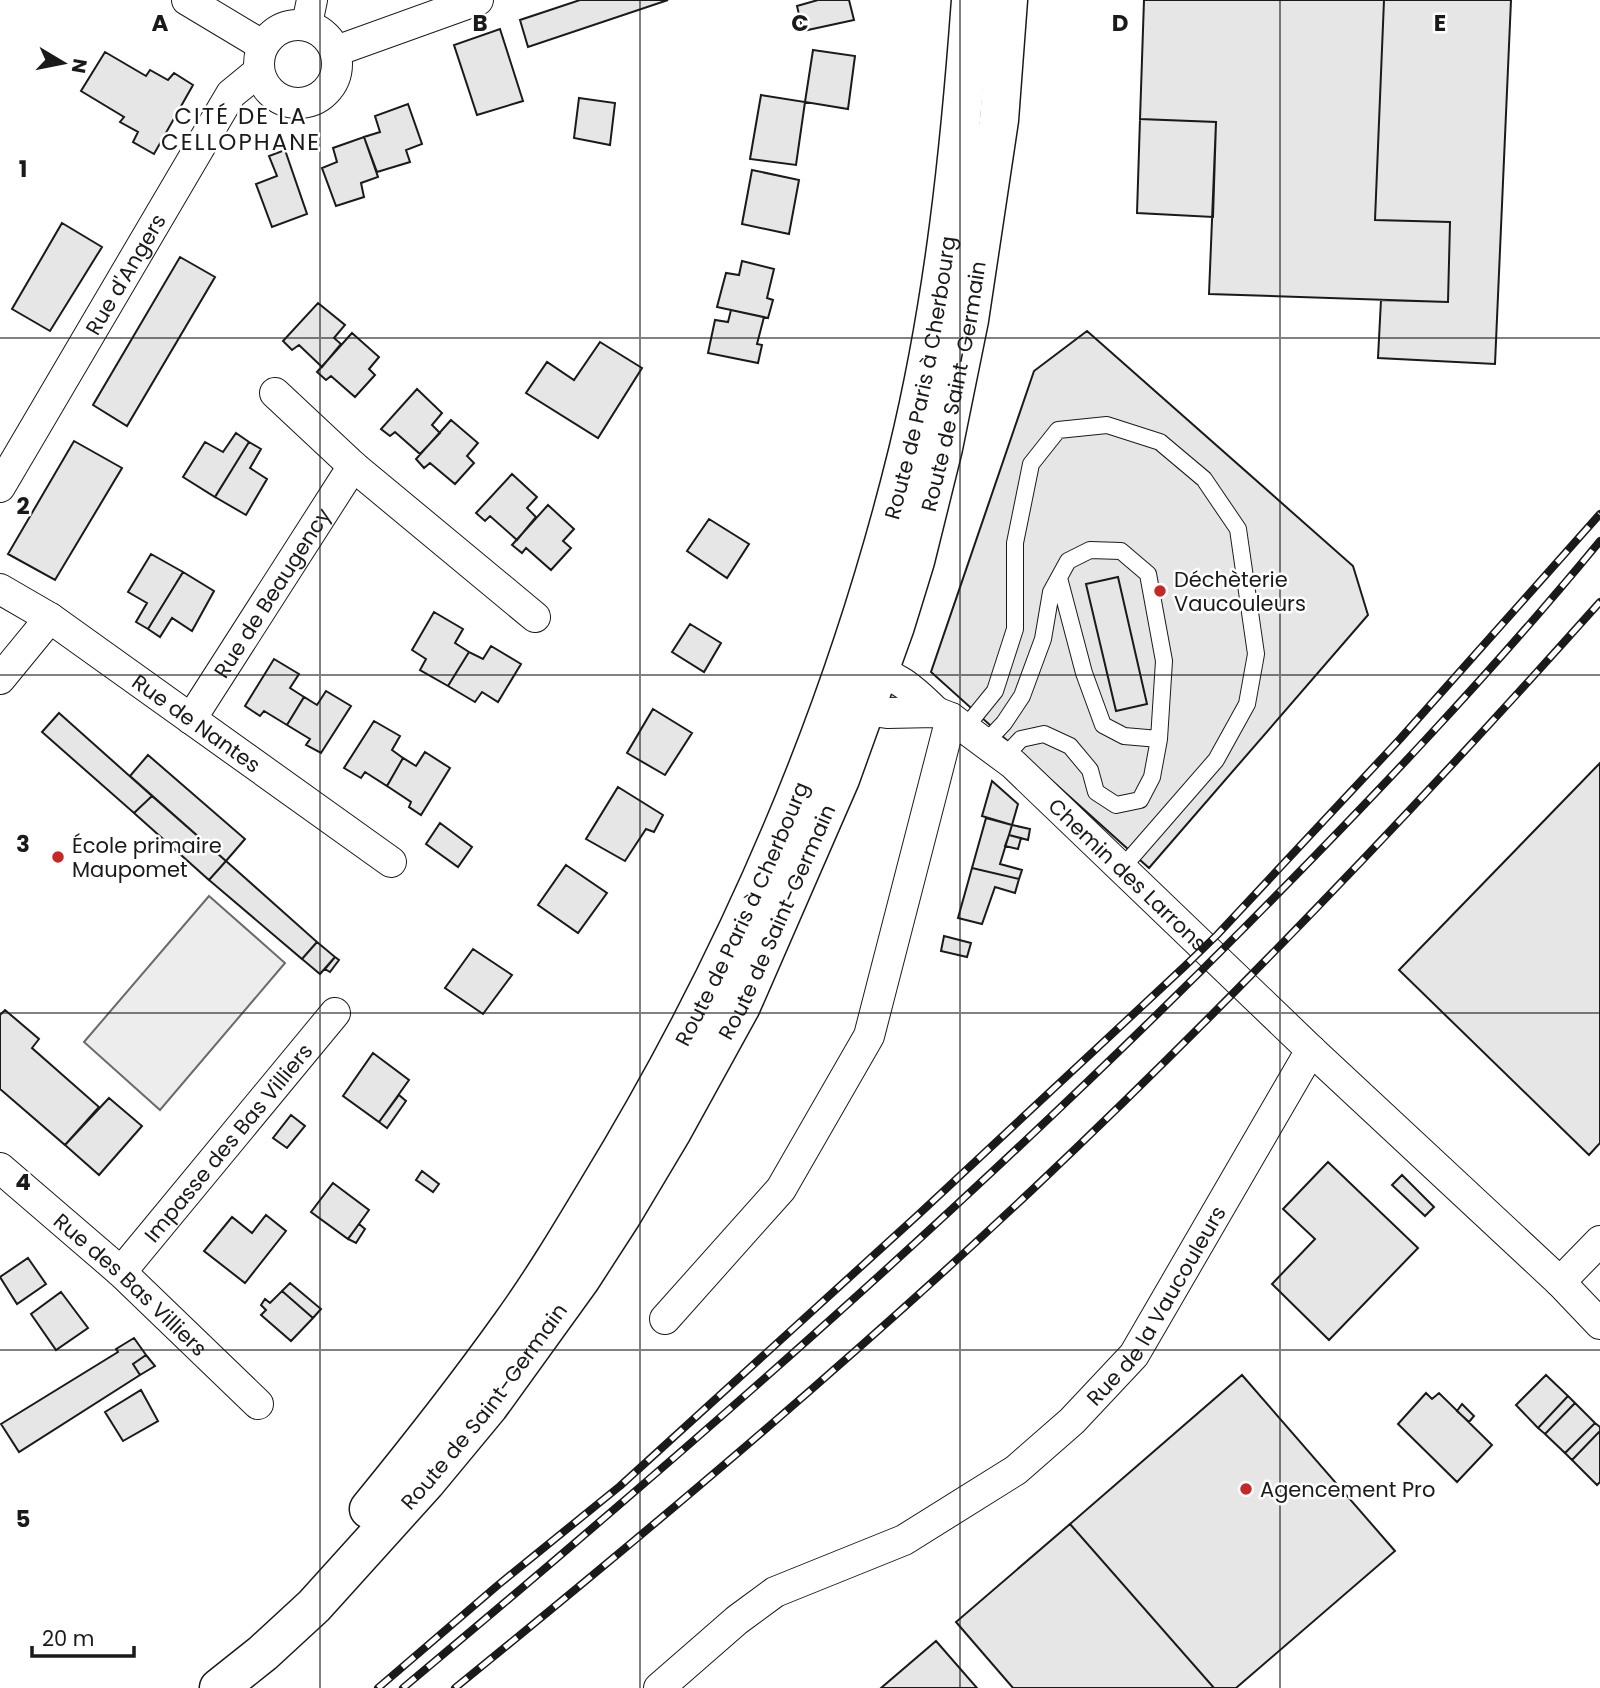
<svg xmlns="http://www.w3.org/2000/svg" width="1600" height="1688" font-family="Poppins,sans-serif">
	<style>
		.built { fill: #ededed; stroke: #6a6a6a; stroke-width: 2 }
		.building { fill: #e6e6e6; stroke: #1a1a1a; stroke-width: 2 }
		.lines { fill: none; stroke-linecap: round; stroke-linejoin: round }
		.service-casing { stroke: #1a1a1a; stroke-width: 18 }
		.minor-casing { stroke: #1a1a1a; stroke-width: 32 }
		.secondary-casing { stroke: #1a1a1a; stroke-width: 41 }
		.service { stroke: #fff; stroke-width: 16 }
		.minor { stroke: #fff; stroke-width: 30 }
		.secondary { stroke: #fff; stroke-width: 38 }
		.rail-casing { stroke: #1a1a1a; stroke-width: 8 }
		.rail { stroke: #fff; stroke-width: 5; stroke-dasharray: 16; stroke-linecap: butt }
		.grid { fill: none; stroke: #1a1a1a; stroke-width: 2; stroke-opacity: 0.55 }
		.poi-dot { fill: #c62828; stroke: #fff; stroke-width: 2.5 }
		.labels { text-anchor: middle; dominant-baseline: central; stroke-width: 5; stroke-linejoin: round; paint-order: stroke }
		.street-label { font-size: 21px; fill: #1a1a1a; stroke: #fff }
		.poi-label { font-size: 21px; fill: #1a1a1a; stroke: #fff; text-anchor: start }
		.neighbourhood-label { font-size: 23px; letter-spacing: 2px; fill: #1a1a1a; stroke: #fff }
		.grid-label { font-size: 23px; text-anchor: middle; font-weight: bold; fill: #1a1a1a; stroke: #fff; stroke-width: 5; stroke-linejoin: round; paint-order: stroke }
	</style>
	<rect width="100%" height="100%" fill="#fff"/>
	<path class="built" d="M209 896 285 963 160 1110 84 1042Z"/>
	<path class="building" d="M580 0H668L528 47 520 20Z
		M818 0H849L854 20 803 31 797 6Z
		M1144 0H1384L1375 220 1450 222 1448 302 1209 294 1216 122 1140 119Z
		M1384 0H1511L1495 364 1378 358 1381 300 1448 302 1450 222 1375 220Z
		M500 29 523 101 477 115 454 45Z
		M813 50 855 56 848 109 805 102Z
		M105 52 146 76 150 70 168 80 174 73 193 85 154 154 133 142 138 132 120 122 124 117 81 91Z
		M761 95 805 102 796 165 750 159Z
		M579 98 615 103 610 145 574 138Z
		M408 104 422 144 406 150 410 162 377 172 364 137 380 132 375 116Z
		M1140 119 1216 122 1213 217 1137 213Z
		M364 137 378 177 361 183 364 197 336 206 322 168 337 162 333 148Z
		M285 150 307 214 272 227 256 184 277 176 269 156Z
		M752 170 799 180 789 234 742 224Z
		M62 223 102 247 50 331 12 309Z
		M180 257 215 277 127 426 93 405Z
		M742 261 774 269 767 298 773 300 768 318 717 307 726 273 739 275Z
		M318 303 345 325 334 338 341 344 322 367 299 345 292 350 283 341Z
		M731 310 764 317 757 344 762 345 758 363 708 353 715 320 728 322Z
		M1087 331 1353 566 1368 615 1149 868 931 672 1034 371Z
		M352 333 379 357 369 369 375 375 355 397 331 376 326 380 317 372Z
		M600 342 642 368 598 438 526 393 547 362 574 380Z
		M417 389 442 413 432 425 440 433 420 454 395 432 390 436 381 429Z
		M451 420 478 443 467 456 474 463 455 484 430 463 424 468 416 459Z
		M236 433 249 442 215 497 183 477 205 442 223 452Z
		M74 441 122 468 55 580 8 554Z
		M249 442 261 449 250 468 267 479 246 515 215 497Z
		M512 474 537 497 527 508 536 517 517 540 490 516 485 521 476 513Z
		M548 505 574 529 563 541 571 548 551 570 526 548 522 553 512 545Z
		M709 519 749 544 727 578 687 551Z
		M151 554 183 572 148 629 136 622 147 603 128 592Z
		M183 572 214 591 192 631 172 618 160 637 148 629Z
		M1118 577 1147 704 1116 711 1086 584Z
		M434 612 463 629 455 643 469 652 448 686 420 670 426 659 412 650Z
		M690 624 721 643 704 672 672 652Z
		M491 646 521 664 498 702 482 692 475 702 448 686 469 652 483 659Z
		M274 659 299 674 290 688 304 697 287 725 264 711 260 716 245 706Z
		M326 691 351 706 321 753 306 745 310 739 287 725 304 697 317 705Z
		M653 709 692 733 665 775 627 753Z
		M59 713 152 796 134 813 42 732Z
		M374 721 400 736 392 750 403 758 387 786 365 772 361 778 344 768Z
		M425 752 450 768 421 815 409 807 411 802 387 786 403 758 416 766Z
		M148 755 245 839 226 861 130 776Z
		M1600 763V1143L1589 1155 1399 970Z
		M992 781 1018 804 1012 825 982 816Z
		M618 787 663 815 654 832 646 829 625 861 586 839Z
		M152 796 226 861 209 880 134 813Z
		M986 818 1012 825 1000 864 1022 870 1019 879 972 868Z
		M440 823 472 847 458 867 426 844Z
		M1012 825 1030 829 1028 840 1009 835Z
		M1009 835 1021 838 1018 849 1005 846Z
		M226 861 317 942 302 959 209 880Z
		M566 865 607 893 578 933 538 905Z
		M972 868 1019 879 1015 893 995 887 982 924 958 918Z
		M944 936 971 943 967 957 941 951Z
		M317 942 335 957 320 974 302 959Z
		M473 949 512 975 483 1014 445 988Z
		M335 957 339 960 330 972 325 969Z
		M5 1010 39 1039 32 1048 99 1107 65 1145 0 1089V1015Z
		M373 1053 409 1080 379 1122 343 1096Z
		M399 1095 406 1101 387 1128 379 1122Z
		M109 1098 142 1126 99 1175 65 1145Z
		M291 1115 305 1126 287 1148 273 1138Z
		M1328 1162 1418 1248 1329 1340 1272 1284 1315 1239 1283 1209Z
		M422 1171 439 1184 433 1192 416 1180Z
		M1402 1175 1434 1207 1425 1216 1392 1185Z
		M333 1183 369 1210 348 1239 311 1212Z
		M266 1215 286 1231 245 1283 204 1251 232 1217 252 1233Z
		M359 1224 365 1229 356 1243 348 1239Z
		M28 1258 46 1284 17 1304 0 1277Z
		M290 1283 321 1309 313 1318 282 1291Z
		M282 1291 313 1318 291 1341 261 1315 266 1310 261 1305 265 1299 270 1303Z
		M61 1292 88 1328 56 1350 31 1314Z
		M134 1338 146 1355 133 1364 140 1375 19 1452 1 1424 118 1352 116 1349Z
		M146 1355 155 1366 140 1375 133 1364Z
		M1242 1375 1395 1551 1236 1688H1214L1070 1524Z
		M1546 1375 1568 1396 1538 1428 1516 1405Z
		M141 1390 158 1421 123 1441 105 1412Z
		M1426 1393 1432 1399 1439 1393 1492 1445 1457 1482 1398 1424Z
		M1568 1396 1575 1403 1545 1434 1538 1428Z
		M1575 1403 1595 1423 1565 1453 1545 1434Z
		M1462 1404 1474 1416 1469 1422 1457 1411Z
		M1595 1423 1600 1427V1431L1572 1460 1565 1453Z
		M1600 1431V1482L1597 1485 1572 1460Z
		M1070 1524 1214 1688H1013L956 1622Z
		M936 1641 977 1688H881Z"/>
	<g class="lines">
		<defs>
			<path id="service" d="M1059 578 1084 673 1103 725 1124 736 1159 739
				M965 728 995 691 1015 629V543L1031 464 1058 430 1107 425 1160 442 1204 479 1238 529 1256 654 1247 704 1216 760 1122 868
				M985 743 1004 723 1022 696 1043 639 1051 592 1068 561 1090 550 1121 551 1148 574 1164 661 1159 739 1152 777 1140 800 1116 805 1096 792 1090 770 1070 746 1044 734 1021 739 1004 757"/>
			<g id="minor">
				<path d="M187 0 262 45"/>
				<path d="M307 24 312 0"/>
				<circle cx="298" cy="64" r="39"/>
				<path d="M336 51 478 0"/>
				<path d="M275 393 353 466 535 617"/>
				<path id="s1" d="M0 487 231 94 259 71"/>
				<path id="s2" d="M0 589 50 618 391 862"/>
				<path d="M861 665C897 676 909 685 936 712"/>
				<path d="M0 679 50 618"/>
				<path id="s3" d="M845 703 865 710 887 713 936 712 951 718 1013 764 1311 1050 1560 1282 1600 1324"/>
				<path id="s4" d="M191 719 353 466"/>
				<path id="s5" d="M0 1168 121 1272 258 1404"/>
				<path id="s6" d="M121 1272 335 1013"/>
				<path d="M1560 1282 1600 1241"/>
				<path d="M665 1319 781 1189 869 1036 951 718"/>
				<path id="s7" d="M659 1688 737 1620 775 1592 904 1540 1016 1470 1072 1421 1134 1355 1311 1050"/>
			</g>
			<g id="secondary">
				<path id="s8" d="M369 1509C418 1449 466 1388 511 1325 542 1282 569 1237 596 1192 736 963 844 713 908 452 944 304 960 152 971 0"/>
				<path id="s9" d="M219 1688 263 1653 314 1606 426 1482 489 1406 580 1280 622 1215 671 1133 741 1006 840 779 895 626 915 561 943 448 969 320 999 120 1008 0"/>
			</g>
		</defs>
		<use href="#service" class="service-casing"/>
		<use href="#minor" class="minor-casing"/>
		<use href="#secondary" class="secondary-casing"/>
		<use href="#service" class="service"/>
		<use href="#minor" class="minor"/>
		<use href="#secondary" class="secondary"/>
		<defs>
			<path id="rail" d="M378 1688 498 1585 620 1486 919 1214 1185 966 1217 935 1400 739 1600 514
				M403 1688C693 1446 978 1196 1244 928 1368 803 1488 677 1600 541
				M455 1688C652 1528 847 1364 1032 1190 1230 1003 1418 806 1600 602"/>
		</defs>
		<use href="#rail" class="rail-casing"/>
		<use href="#rail" class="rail"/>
	</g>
	<path class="grid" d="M320 0V1688M640 0V1688M960 0V1688M1280 0V1688M0 338H1600M0 675H1600M0 1013H1600M0 1350H1600"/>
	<g class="poi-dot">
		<circle cx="1160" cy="591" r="7"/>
		<circle cx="58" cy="857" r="7"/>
		<circle cx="1246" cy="1489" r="7"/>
	</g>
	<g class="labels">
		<g class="street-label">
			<text stroke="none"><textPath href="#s1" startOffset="247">Rue d'Angers</textPath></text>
			<text stroke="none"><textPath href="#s8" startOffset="1272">Route de Paris à Cherbourg</textPath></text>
			<text stroke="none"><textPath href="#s9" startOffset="1522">Route de Saint-Germain</textPath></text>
			<text stroke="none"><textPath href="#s4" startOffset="150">Rue de Beaugency</textPath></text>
			<text stroke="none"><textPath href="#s2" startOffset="238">Rue de Nantes</textPath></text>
			<text stroke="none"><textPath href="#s3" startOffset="345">Chemin des Larrons</textPath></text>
			<text stroke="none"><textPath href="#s8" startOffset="705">Route de Paris à Cherbourg</textPath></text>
			<text stroke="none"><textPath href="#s9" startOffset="956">Route de Saint-Germain</textPath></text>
			<text stroke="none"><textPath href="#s6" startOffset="168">Impasse des Bas Villiers</textPath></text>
			<text stroke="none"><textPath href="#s5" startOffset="175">Rue des Bas Villiers</textPath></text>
			<text stroke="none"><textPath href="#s7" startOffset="640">Rue de la Vaucouleurs</textPath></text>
			<text stroke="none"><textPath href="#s9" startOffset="388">Route de Saint-Germain</textPath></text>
		</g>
		<g class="poi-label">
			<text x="1174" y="579">Déchèterie<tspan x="1174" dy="24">Vaucouleurs</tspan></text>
			<text x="72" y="845">École primaire<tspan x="72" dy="24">Maupomet</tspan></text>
			<text x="1260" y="1489">Agencement Pro</text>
		</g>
		<g class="neighbourhood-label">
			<text x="241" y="116">CITÉ DE LA<tspan x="241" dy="26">CELLOPHANE</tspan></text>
		</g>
	</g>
	<g class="grid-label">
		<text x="160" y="31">A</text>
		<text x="480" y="31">B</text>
		<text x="800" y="31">C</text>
		<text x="1120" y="31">D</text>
		<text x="1440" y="31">E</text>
		<text x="23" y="177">1</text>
		<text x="23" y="514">2</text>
		<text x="23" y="852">3</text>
		<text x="23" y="1190">4</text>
		<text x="23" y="1527">5</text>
	</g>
	<g transform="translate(63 63) rotate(100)" stroke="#ffffff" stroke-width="5" paint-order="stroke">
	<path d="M0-5L12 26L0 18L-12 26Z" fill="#1a1a1a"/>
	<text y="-10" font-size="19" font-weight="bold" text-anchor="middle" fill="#1a1a1a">N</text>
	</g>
	<path d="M32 1646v10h102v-10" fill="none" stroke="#1a1a1a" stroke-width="3.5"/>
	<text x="42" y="1646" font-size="21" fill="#1a1a1a" stroke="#ffffff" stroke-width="5" paint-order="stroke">20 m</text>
</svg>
